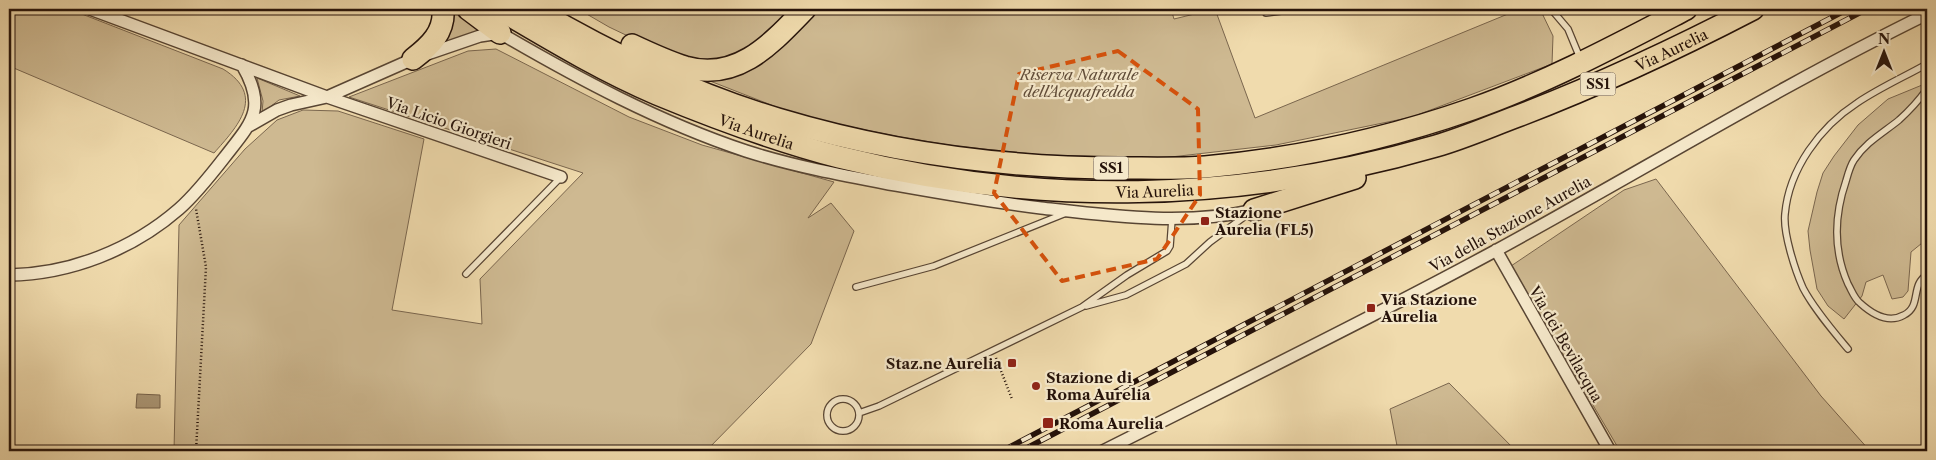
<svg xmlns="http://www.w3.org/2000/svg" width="1936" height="460" font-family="'Libre Caslon Text',serif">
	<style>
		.green { fill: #ceb991; stroke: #7a664e }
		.water { fill: #ab9776; stroke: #76624b }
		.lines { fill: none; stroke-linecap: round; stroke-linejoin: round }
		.lane-casing { stroke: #584533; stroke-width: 8 }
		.street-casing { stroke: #584533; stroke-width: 14 }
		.highway-casing { stroke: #26130a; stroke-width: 24 }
		.path { stroke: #26130a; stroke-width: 2.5; stroke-dasharray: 1 2.5; stroke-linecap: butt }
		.lane { stroke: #f5e8ca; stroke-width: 5.5 }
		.street { stroke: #f5e8ca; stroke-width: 11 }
		.highway { stroke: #f0dbad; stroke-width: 21 }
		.rail-casing { stroke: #26130a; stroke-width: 5.5 }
		.rail { stroke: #f5e8ca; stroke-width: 4; stroke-dasharray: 11; stroke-linecap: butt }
		.marked { fill: none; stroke: #d5520c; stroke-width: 4; stroke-dasharray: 10 6; stroke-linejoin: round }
		.poi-dot { fill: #8f2418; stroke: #f5e8ca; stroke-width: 2 }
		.labels { text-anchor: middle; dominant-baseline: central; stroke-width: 4.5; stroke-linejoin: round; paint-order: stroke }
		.shield { fill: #f5e8ca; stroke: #645344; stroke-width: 1 }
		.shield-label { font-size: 14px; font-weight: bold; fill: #26130a }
		.street-label { font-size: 15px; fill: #26130a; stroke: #f5e8ca }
		.park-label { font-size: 15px; font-style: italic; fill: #614d39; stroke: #f5e8ca }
		.poi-label { font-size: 15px; font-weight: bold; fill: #26130a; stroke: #f5e8ca; text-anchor: start }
	</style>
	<rect width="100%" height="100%" fill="#f0dbad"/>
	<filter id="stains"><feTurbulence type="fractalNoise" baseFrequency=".004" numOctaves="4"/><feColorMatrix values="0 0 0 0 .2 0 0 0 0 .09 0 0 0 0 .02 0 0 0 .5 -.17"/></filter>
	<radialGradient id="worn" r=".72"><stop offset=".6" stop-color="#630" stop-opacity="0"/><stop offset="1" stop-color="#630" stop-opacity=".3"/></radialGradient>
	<path class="green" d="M9 9H69L223 69C267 96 237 127 214 153L9 66Z
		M453 9 487 29 440 47 452 26Z
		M578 9H1171L1174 19 1215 9 1255 118 1520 9H1540L1553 36 1552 64 1412 117 1276 145 1162 158 1042 155 955 146 900 137 846 126 789 112 710 81 670 56 609 27Z
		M496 49 629 117 702 145 834 182 808 218 831 203 854 231 811 344 706 451H174L179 225 245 149 277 120 303 110 338 111 424 139 392 310 482 324 480 279 583 173 349 97 468 51Z
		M257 78 300 96 279 100 262 113 263 101Z
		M1927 83V239L1911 252 1908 291 1903 297 1892 299 1883 275 1866 282 1862 296 1844 319 1828 306 1817 289 1810 250 1808 231 1817 192 1823 173 1834 156 1858 125 1888 99Z
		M1656 179 1821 396 1870 451H1620L1511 266 1624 190Z
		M1449 383 1516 451H1398L1390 409Z"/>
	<path class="water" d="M137 394 160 395V408H136Z"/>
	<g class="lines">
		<defs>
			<path id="lane" d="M1551 9 1568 29 1580 58
				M1266 13 1297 9
				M1927 89C1919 100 1909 111 1899 120 1883 133 1866 142 1854 160 1850 166 1848 174 1846 181 1834 216 1833 250 1848 284 1852 291 1854 298 1860 303 1872 314 1888 324 1904 315 1922 306 1910 285 1927 275
				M466 274 561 177
				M856 287 934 266 1066 213
				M1086 306 1126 295 1186 264 1210 242 1248 214
				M1848 349C1833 331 1814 309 1803 288 1795 270 1783 233 1785 214 1789 169 1820 127 1857 103 1879 88 1904 77 1927 64
				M827 415a16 16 0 1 1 32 0a16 16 0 1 1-32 0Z
				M859 413 879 406 1082 307 1127 275 1167 251 1170 246 1172 219"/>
			<path id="street" d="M90 9 327 97 561 177
				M249 126 277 110 291 105 327 97 413 59 480 36 500 33C579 79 659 122 746 151 793 166 841 175 889 184 940 193 990 202 1041 208 1112 216 1185 226 1254 210
				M1496 250 1610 451
				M9 275C70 274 132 250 179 209 195 195 210 176 224 158 251 123 268 109 242 65
				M1103 451C1234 385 1366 321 1495 251 1640 172 1780 86 1927 14"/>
			<g id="highway">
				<path d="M468 9 500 33"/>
				<path id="s1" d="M499 9C550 39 601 70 657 94 715 118 777 141 839 157 1037 207 1240 203 1436 146 1464 138 1491 126 1518 116 1599 85 1676 49 1753 9"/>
				<path d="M534 9C611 54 693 94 778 119 888 152 1004 168 1120 168 1148 168 1177 169 1205 167 1295 159 1386 139 1472 109 1546 83 1617 45 1686 9"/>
				<path d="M632 45C649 53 666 61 685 67 738 82 772 43 805 9"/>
				<path d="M413 59C430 46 445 32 443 9"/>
				<path d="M1254 210 1355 178"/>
			</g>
		</defs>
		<use href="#lane" class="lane-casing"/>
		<use href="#street" class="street-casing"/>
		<use href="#highway" class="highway-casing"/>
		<path class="path" d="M996 358 1012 399
			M1084 450V451
			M196 451 206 267 196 209"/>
		<use href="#lane" class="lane"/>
		<use href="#street" class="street"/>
		<use href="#highway" class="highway"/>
		<defs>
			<path id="rail" d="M1002 451 1848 9
				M1021 451 1867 9"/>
		</defs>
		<use href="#rail" class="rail-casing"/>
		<use href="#rail" class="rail"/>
	</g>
	<path class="marked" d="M1118 51 1198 109 1200 195 1157 259 1062 281 994 193 1019 74Z"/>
	<g class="poi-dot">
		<rect x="1200" y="216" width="10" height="10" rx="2.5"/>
		<rect x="1366" y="303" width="10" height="10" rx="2.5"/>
		<rect x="1007" y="358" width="10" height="10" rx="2.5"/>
		<circle cx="1036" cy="386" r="5"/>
		<rect x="1042" y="417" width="12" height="12" rx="2.5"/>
	</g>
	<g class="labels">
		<g class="shield">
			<rect x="1580.5" y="72.5" width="35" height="23" rx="4"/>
			<rect x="1093.5" y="156.5" width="35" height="23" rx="4"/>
		</g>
		<g class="shield-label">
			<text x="1598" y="84">SS1</text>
			<text x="1111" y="168">SS1</text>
		</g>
		<g class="street-label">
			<text stroke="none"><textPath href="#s1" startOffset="1231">Via Aurelia</textPath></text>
			<text transform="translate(449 123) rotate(19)">Via Licio Giorgieri</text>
			<text stroke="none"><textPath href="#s1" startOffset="286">Via Aurelia</textPath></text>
			<text stroke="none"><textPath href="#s1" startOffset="691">Via Aurelia</textPath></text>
			<text transform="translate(1510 224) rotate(-29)">Via della Stazione Aurelia</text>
			<text transform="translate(1566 344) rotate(60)">Via dei Bevilacqua</text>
		</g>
		<g class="park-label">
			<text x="1079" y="74">Riserva Naturale<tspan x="1079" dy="17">dell'Acquafredda</tspan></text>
		</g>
		<g class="poi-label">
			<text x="1215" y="212">Stazione<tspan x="1215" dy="17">Aurelia (FL5)</tspan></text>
			<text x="1381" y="299">Via Stazione<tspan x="1381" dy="17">Aurelia</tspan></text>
			<text x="1002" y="363" text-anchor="end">Staz.ne Aurelia</text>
			<text x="1046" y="377">Stazione di<tspan x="1046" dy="17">Roma Aurelia</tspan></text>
			<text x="1059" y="423">Roma Aurelia</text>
		</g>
	</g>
	<rect width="1936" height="460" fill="none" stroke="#f0dbad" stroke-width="30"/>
	<rect x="10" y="10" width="1916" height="440" fill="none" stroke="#26130a" stroke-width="2.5"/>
	<rect x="15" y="15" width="1906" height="430" fill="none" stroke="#26130a"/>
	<g transform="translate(1884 52)" stroke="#f5e8ca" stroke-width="4" paint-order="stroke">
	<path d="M0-4L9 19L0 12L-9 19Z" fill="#26130a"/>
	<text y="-8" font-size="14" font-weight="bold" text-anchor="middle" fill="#26130a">N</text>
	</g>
	<rect width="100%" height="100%" filter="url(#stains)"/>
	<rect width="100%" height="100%" fill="url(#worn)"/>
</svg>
